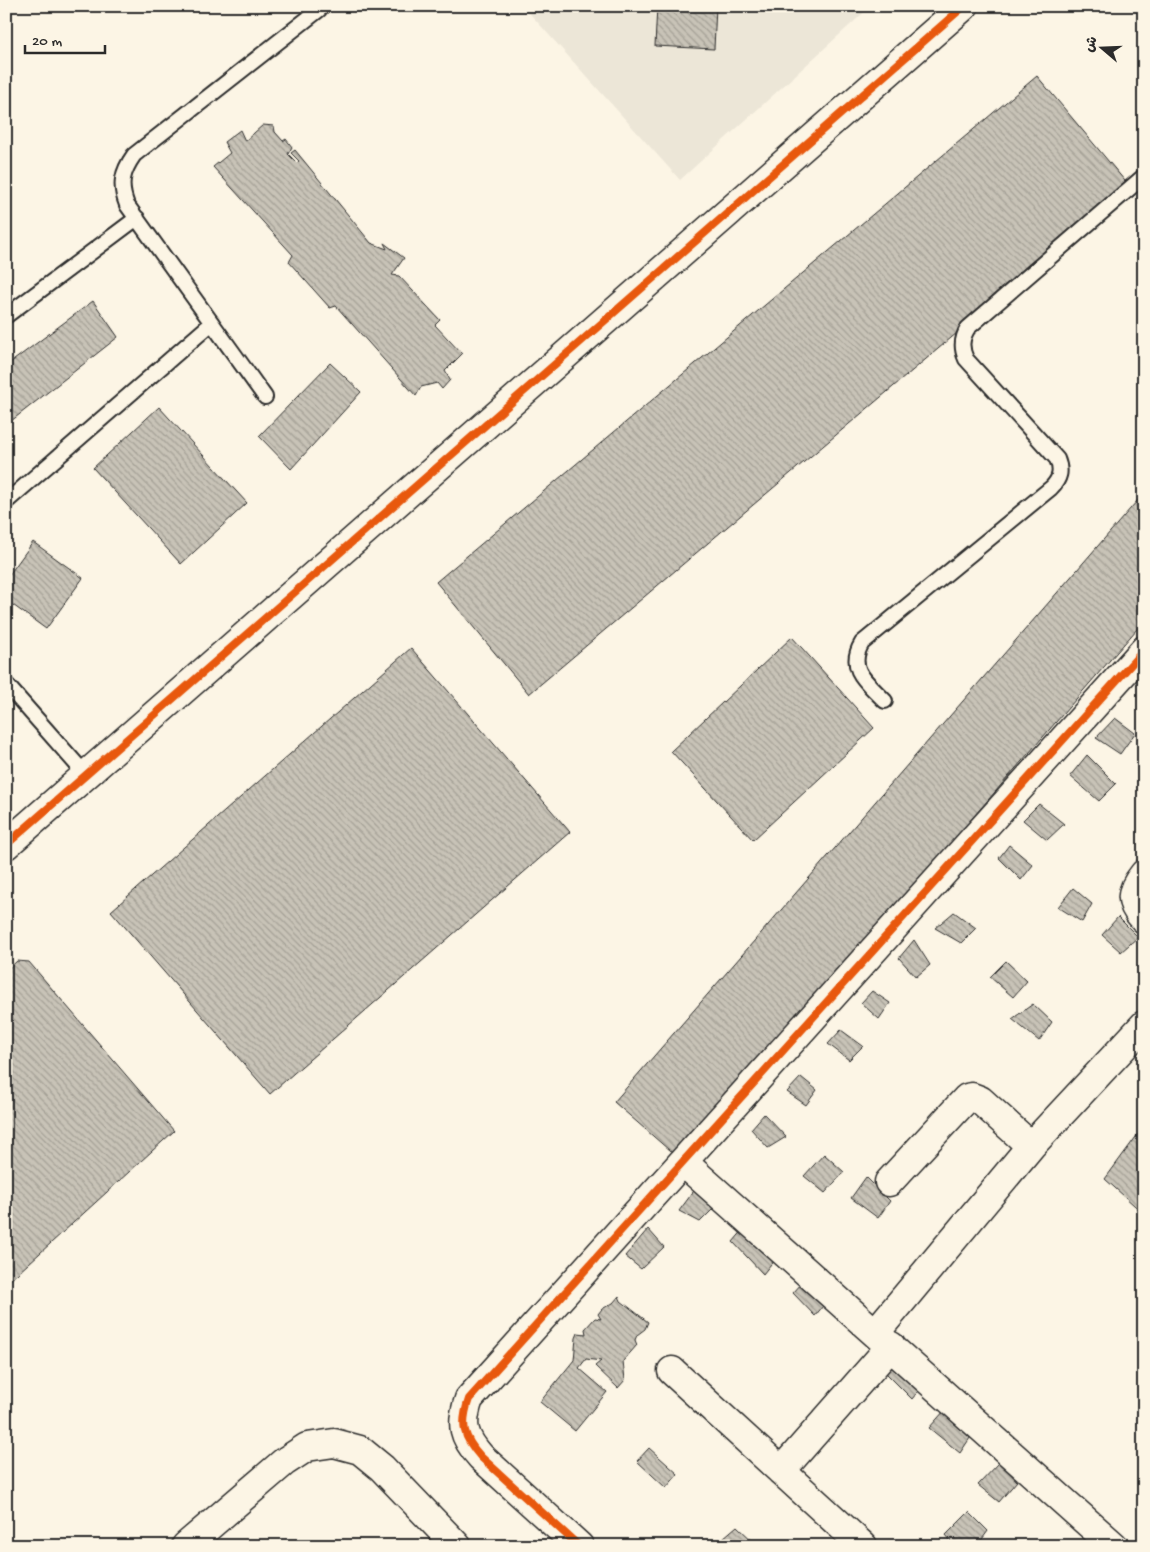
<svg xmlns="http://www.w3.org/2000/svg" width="1150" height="1552" font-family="'Gochi Hand','Playpen Sans Arabic',sans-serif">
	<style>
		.built { fill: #ece6d7 }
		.building { fill: url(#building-back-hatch); stroke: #2b2b2b }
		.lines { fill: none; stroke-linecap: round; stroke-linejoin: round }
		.service-casing { stroke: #2b2b2b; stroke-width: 18 }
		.minor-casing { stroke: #2b2b2b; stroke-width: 31 }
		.service { stroke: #fcf5e5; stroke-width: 14 }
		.minor { stroke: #fcf5e5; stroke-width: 28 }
		.cycleway-casing { stroke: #fcf5e5; stroke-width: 11 }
		.cycleway { stroke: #e8590c; stroke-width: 8 }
	</style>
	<defs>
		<pattern id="building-back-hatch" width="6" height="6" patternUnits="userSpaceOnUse" patternTransform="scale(1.25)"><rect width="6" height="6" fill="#c8c3b7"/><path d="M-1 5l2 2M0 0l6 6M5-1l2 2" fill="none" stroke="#a39f95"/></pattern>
	</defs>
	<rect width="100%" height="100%" fill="#fcf5e5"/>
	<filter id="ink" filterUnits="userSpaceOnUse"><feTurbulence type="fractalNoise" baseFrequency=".02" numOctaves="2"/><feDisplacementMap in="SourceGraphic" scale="10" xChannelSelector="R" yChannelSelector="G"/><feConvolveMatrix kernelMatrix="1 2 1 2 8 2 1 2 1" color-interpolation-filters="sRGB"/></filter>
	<g filter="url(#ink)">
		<path class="built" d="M523 6H871L680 180Z"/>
		<path class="building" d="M657 6H716L714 49 655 46Z
			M1037 76 1130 187 529 694 436 582Z
			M263 125 274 126 275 132 283 141 286 139 292 147 288 154 297 163 299 161 291 153 295 150 371 243 387 249 384 243 404 258 392 275 399 276 440 320 435 325 462 354 445 371 450 380 442 389 437 383 421 387 416 396 336 306 330 308 289 262 293 255 213 167 230 153 224 142 240 130 245 141Z
			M93 301 118 337 6 425V366Z
			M330 363 361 392 291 469 259 436Z
			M159 407 247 503 181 564 93 468Z
			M1144 493V621L677 1157 614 1102Z
			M33 542 83 578 46 629 6 600V579Z
			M792 637 874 728 753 840 671 751Z
			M411 648 570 832 270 1094 111 911Z
			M1115 718 1135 733 1120 754 1096 738Z
			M1087 755 1116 784 1099 801 1070 776Z
			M1039 804 1064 824 1047 840 1023 820Z
			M1009 845 1033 865 1021 880 999 858Z
			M1073 888 1092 904 1082 922 1058 907Z
			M954 912 976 928 961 943 935 928Z
			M1118 917 1138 937 1121 952 1102 935Z
			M914 940 930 965 916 977 899 958Z
			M17 961 29 962 174 1131 6 1284V971Z
			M1006 961 1027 981 1013 997 990 977Z
			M872 991 890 1003 879 1019 861 1003Z
			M1033 1004 1052 1022 1039 1041 1012 1019Z
			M841 1030 863 1046 849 1060 828 1044Z
			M801 1077 817 1090 806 1105 787 1092Z
			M764 1114 786 1137 768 1148 751 1129Z
			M1144 1126V1214L1105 1179Z
			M824 1154 844 1172 825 1193 804 1176Z
			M866 1177 890 1201 878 1218 851 1198Z
			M696 1188 715 1207 700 1222 679 1211Z
			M648 1229 664 1247 641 1269 625 1256Z
			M744 1229 775 1259 763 1274 733 1242Z
			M802 1283 827 1301 815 1316 793 1293Z
			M619 1296 621 1301 648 1322 645 1329 637 1335 635 1340 637 1345 623 1361 625 1380 618 1388 595 1366 601 1361 586 1359 579 1368 607 1392 575 1431 540 1402 574 1360 576 1338 578 1333 586 1334 585 1329 595 1318 601 1319 598 1314 602 1309 613 1303Z
			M892 1361 921 1388 912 1399 884 1371Z
			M945 1410 970 1438 960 1453 929 1428Z
			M649 1448 678 1474 666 1488 637 1461Z
			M1000 1462 1017 1481 999 1502 978 1485Z
			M969 1512 988 1531 977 1546H955L946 1535Z
			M737 1526 758 1546H729L723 1538Z"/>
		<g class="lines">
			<defs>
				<path id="service" d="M6 316 137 218
					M265 397 127 205C119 185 122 172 134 155L320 9
					M6 502 212 323
					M6 684 86 775
					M885 701C868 683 846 669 862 643L1051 488C1060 479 1062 471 1057 459L966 359C961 348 961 339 968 328L1144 176"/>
				<path id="minor" d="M6 845 964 6
					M1144 874C1130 891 1128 902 1144 919
					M683 1162 1114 1546
					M889 1182 967 1098 972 1097 980 1100 1031 1146
					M876 1332 1031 1146 1144 1025
					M672 1371 863 1546
					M781 1471 891 1346
					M186 1546 284 1462 307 1447 334 1443 360 1450 382 1468 457 1546
					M579 1546 481 1457C463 1437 460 1425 469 1399L1144 650"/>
			</defs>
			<use href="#service" class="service-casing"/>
			<use href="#minor" class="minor-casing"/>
			<use href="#service" class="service"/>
			<use href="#minor" class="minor"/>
			<defs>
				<path id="cycleway" d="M6 845 964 6
					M579 1546 481 1457C463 1437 460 1425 469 1399L1144 650"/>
			</defs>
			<use href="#cycleway" class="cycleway-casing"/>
			<use href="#cycleway" class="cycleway"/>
		</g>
	</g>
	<rect width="1150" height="1552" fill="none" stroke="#fcf5e5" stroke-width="25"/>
	<rect x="12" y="12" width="1125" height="1527" fill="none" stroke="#2b2b2b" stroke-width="2" filter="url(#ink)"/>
	<g transform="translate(1102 48) rotate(289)" stroke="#fcf5e5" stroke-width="4" paint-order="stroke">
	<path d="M0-4L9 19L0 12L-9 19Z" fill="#2b2b2b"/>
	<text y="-8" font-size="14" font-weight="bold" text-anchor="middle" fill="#2b2b2b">ش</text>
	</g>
	<path d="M25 45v8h80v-8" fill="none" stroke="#2b2b2b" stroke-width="2.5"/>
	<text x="32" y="45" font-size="15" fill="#2b2b2b" stroke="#fcf5e5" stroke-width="4" paint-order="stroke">20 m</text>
</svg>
